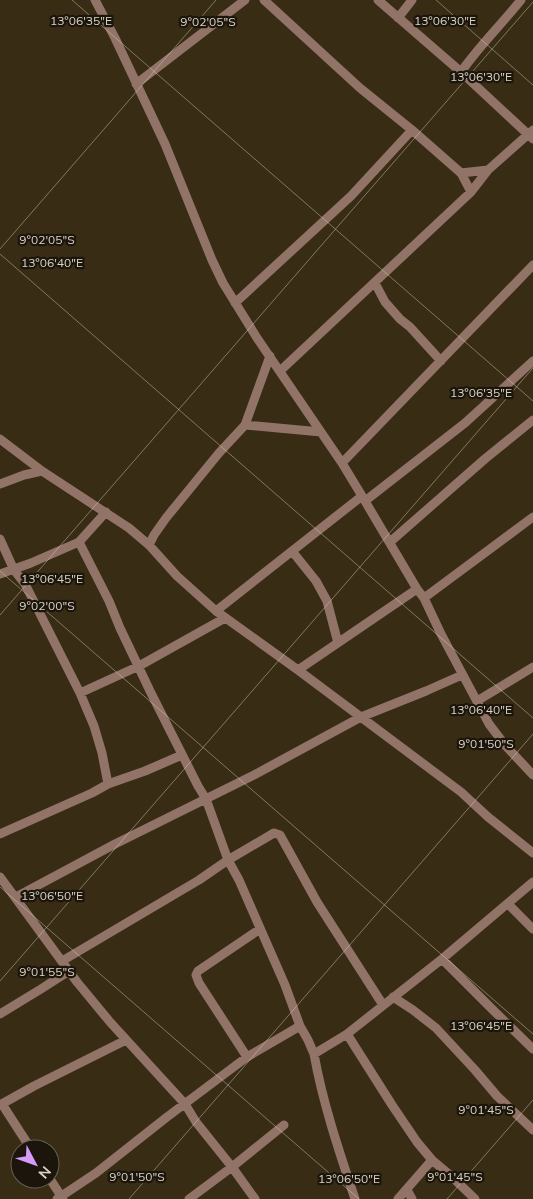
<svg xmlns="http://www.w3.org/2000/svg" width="533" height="1199" font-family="Mulish,sans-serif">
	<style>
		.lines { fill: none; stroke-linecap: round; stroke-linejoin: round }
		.street { stroke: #927367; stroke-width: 9 }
		.ticks { fill: none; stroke: #dbd4c6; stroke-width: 1; stroke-opacity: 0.45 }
		.ticks-label { font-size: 12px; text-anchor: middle; fill: #dbd4c6; stroke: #1b150b; stroke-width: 4.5; stroke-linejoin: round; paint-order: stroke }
	</style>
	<rect width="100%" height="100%" fill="#382c14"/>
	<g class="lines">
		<path class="street" d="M95 0 115 38 165 144 212 260 223 283 257 338 342 463 362 496 417 589 424 598 440 632 489 724 505 745 533 775
			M264 0 360 88 412 130 461 173 471 192
			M378 0 461 72 533 139
			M398 18 412 0
			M461 72C479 46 501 25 521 0
			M136 84 245 0
			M461 173 488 170
			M375 283 385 302 400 319 410 327 441 361
			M235 303 351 196 412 130
			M280 371 471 192 488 170 533 130
			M245 425 321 432
			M0 439 42 471 129 528 149 545 177 576 216 611 298 670 461 792 488 817 533 853
			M342 463 533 265
			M0 484 24 475 42 471
			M365 501 465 423 533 361
			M0 539 14 570 25 584 80 693 94 726 102 753 108 784
			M79 542 109 601 120 628 150 691 198 786 206 799 228 860 239 880 285 985 300 1026 308 1040 314 1054
			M390 542 486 458 533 420
			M149 545 154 535 166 518 219 453 245 425 270 356
			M292 551 316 581 327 601 338 643
			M0 574 31 563 79 542 106 512
			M424 598 533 517
			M216 611 362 496
			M298 670 417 589
			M80 693 139 666 225 618
			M477 701 533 667
			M0 834 92 793 108 784 145 771 182 755
			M0 877 77 982 110 1022 185 1104 196 1122 232 1167 255 1199
			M16 897 115 844 254 775 361 717 426 691 462 675
			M508 904 533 929
			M442 959 494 1011 533 1049
			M62 961 199 880 228 860 274 833 280 835 317 902 383 1005
			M393 997 413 1010 436 1028 475 1070 497 1096 533 1130
			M0 1014 41 989 69 971
			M347 1034 392 1105 417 1142 432 1160 451 1176 475 1199
			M247 1057 199 983 196 975 198 971 260 929
			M2 1104 31 1149
			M0 1105 34 1086 126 1040
			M50 1179 63 1199
			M407 1190 412 1199
			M57 1199 96 1173 167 1117 247 1057 300 1026
			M189 1199 232 1167 284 1125
			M355 1199C339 1151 323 1104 314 1054L347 1034 442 959 533 882
			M398 1199 432 1160"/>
	</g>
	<path class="ticks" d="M72 0 533 401M436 0 533 85M0 249 216 0M0 254 533 718M0 571 533 1034M0 615 533 2M0 887 359 1199M0 981 533 368M129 1199 533 734M447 1199 533 1100"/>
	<g class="ticks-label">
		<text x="81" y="25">13°06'35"E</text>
		<text x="445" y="25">13°06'30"E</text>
		<text x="208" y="26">9°02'05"S</text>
		<text x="481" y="81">13°06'30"E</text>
		<text x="47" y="244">9°02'05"S</text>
		<text x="52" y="267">13°06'40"E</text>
		<text x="481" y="397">13°06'35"E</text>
		<text x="52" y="583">13°06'45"E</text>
		<text x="47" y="610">9°02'00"S</text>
		<text x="481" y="714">13°06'40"E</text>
		<text x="486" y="748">9°01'50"S</text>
		<text x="52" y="900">13°06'50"E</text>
		<text x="47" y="976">9°01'55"S</text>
		<text x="481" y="1030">13°06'45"E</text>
		<text x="486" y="1114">9°01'45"S</text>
		<text x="137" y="1181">9°01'50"S</text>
		<text x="455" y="1181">9°01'45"S</text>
		<text x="349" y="1183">13°06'50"E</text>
	</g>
	<g transform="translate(35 1164) rotate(131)"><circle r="24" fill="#1b150b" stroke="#686156"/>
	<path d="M0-4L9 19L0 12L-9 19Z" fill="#d79bf9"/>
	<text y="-8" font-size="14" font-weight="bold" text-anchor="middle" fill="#dbd4c6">N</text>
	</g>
</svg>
